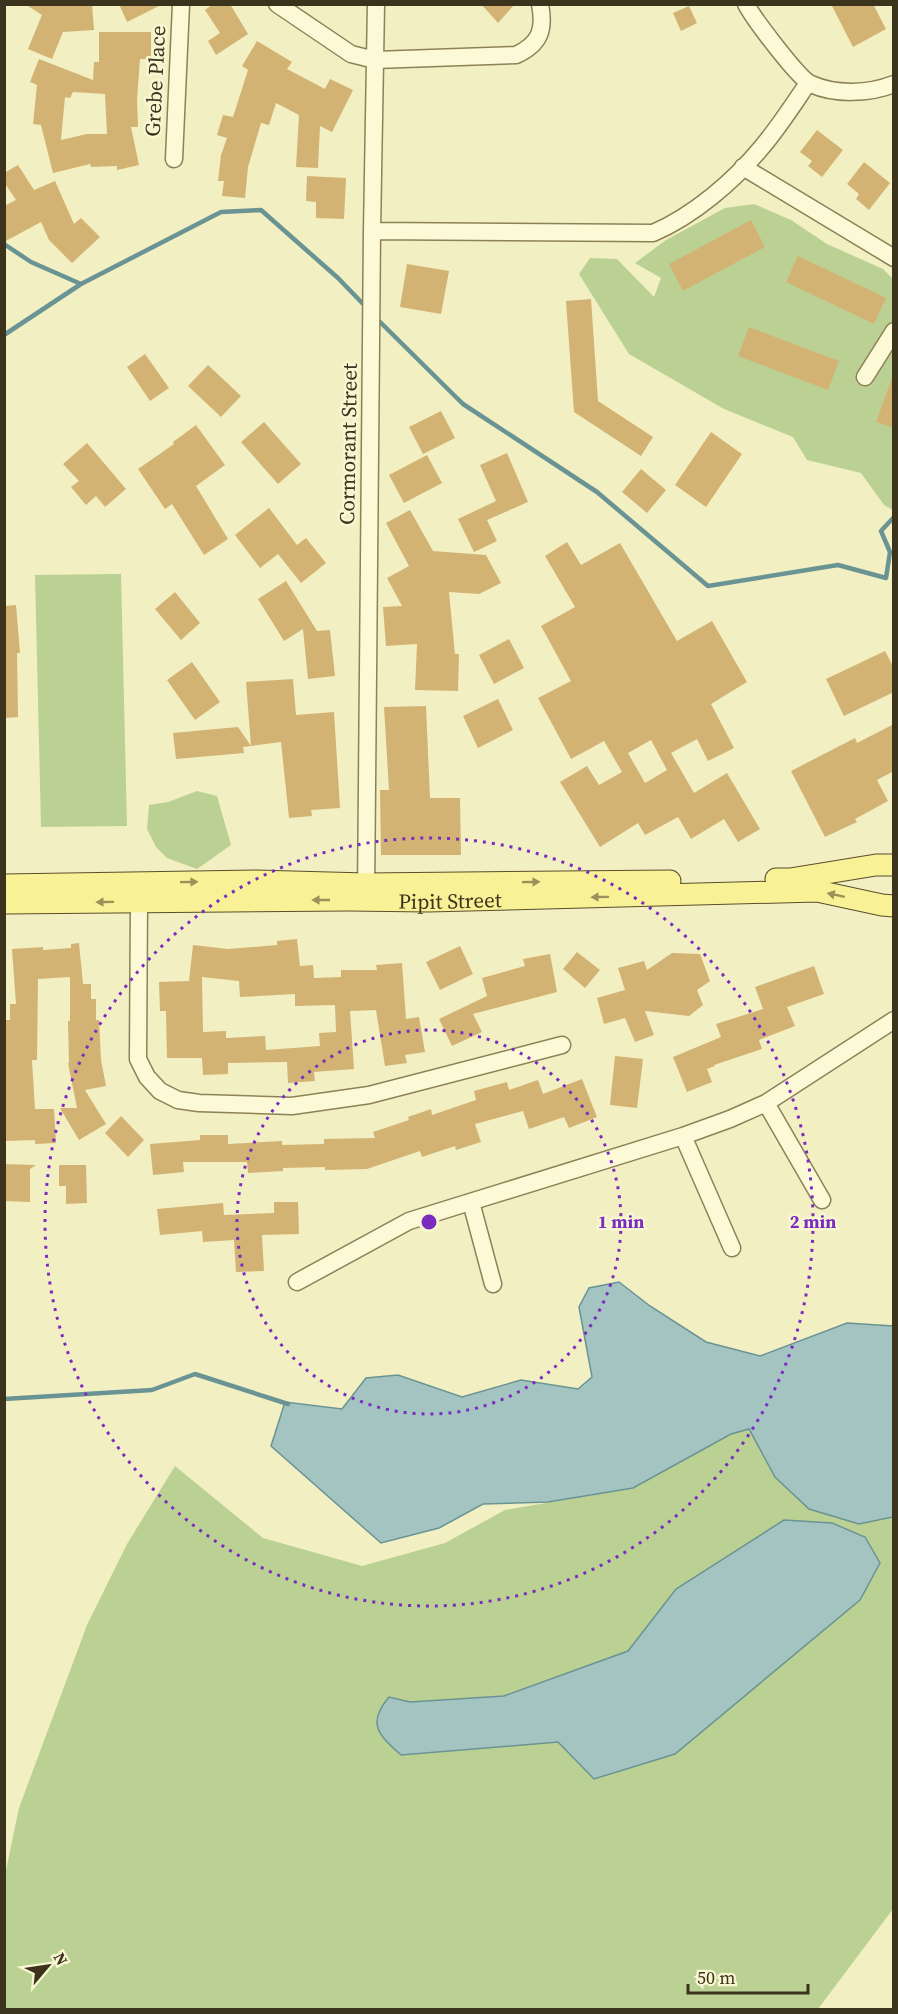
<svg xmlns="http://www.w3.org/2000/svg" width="898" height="2014" font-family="'Source Serif 4',serif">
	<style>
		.green { fill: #bbd194 }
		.water { fill: #a4c4c2; stroke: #6a9393; stroke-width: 1.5 }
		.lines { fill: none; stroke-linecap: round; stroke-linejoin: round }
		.stream { stroke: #6a9393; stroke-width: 4.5 }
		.building { fill: #d3b374; fill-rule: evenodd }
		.minor-casing { stroke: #8d8157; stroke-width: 19 }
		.major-casing { stroke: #5b4d2c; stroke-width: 23 }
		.minor { stroke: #fcf9d6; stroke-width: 16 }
		.major { stroke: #f8f196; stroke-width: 21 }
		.oneway { fill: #9a925a }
		.ring { fill: none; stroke: #7b2cbf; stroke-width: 3; stroke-dasharray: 3 6 }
		.labels { text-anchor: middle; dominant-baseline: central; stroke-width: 5; stroke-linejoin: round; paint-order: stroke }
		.street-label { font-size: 21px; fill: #3c331d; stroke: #f8f7d2 }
		.centre { fill: #7b2cbf; stroke: #f8f7d2; stroke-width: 3 }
		.ring-label { font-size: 18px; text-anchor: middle; font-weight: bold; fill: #7b2cbf; stroke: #f8f7d2; stroke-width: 5; stroke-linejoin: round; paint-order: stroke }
	</style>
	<rect width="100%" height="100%" fill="#f2efc2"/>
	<path class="green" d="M754 204 791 220 827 244 883 269 894 280 893 510 884 505 861 473 807 460 793 437 724 409 629 354 579 274 590 258 617 259 654 297 661 278 635 263 666 240 725 208Z
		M121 574 127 826 41 827 35 575Z
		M197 791 217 796 231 845 197 869 167 858 156 847 147 829 149 805 168 802Z
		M749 1429 775 1477 859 1524 893 1517V1909L818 2009 5 2010V1875L19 1808 87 1625 127 1544 175 1466 263 1538 362 1566 445 1543 505 1510 633 1488 731 1434Z"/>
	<path class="water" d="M619 1282 650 1306 706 1342 760 1356 847 1323 893 1326V1517L859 1524 809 1509 775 1477 749 1429 731 1434 633 1488 548 1502 483 1504 439 1528 381 1543 271 1446 285 1402 342 1409 366 1378 398 1375 462 1397 521 1380 578 1389 592 1377 579 1307 589 1288Z
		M784 1520 832 1523 865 1537 880 1563 860 1600 675 1754 594 1779 558 1742 401 1755C379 1735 366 1724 389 1697L410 1702 504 1696 628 1651 676 1589Z"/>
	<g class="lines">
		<path class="stream" d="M4 244 31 262 81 284
			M376 318 463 404 597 492 708 586 838 565 886 578 890 552 881 531 894 517
			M4 335 81 284 221 212 261 210 338 278 366 307
			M4 1399 152 1390 195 1374 288 1404"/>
	</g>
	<path class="building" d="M25 4H92L94 30 63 32 52 59 28 49 42 15Z
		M119 4H163L127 22Z
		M213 4H230L248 34 216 55 208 41 220 33 205 10Z
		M481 4H515L498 23Z
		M831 4H873L886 29 853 47Z
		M689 6 697 23 681 31 673 13Z
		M99 32H151V59H140L137 100 138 127H131L139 165 117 170V166L91 167 90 164 53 173 41 125 33 124 37 85 30 82 39 59 93 80 94 62H99ZM73 92 105 94 107 134H87L61 140 65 97 70 98Z
		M257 41 292 62 287 69 325 89 330 79 353 90 332 132 320 126 318 168 296 167 299 115 276 103 269 125 261 123 248 167 245 198 222 196 224 181H218L221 155 227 138 217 135 223 115 233 117 248 70 242 66Z
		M817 130 843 150 822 177 808 166 812 161 800 152Z
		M864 162 890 183 869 210 856 199 859 194 847 184Z
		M18 165 34 190 55 181 74 224 81 218 100 237 72 263 49 240 41 222 4 242V206L16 200 4 182V173Z
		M307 176 346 178 344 219 316 218V202L306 201Z
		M751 220 765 247 683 291 669 264Z
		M798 256 886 298 874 324 786 282Z
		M407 264 449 271 441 314 400 307Z
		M591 299 598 401 653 437 641 456 574 412 566 301Z
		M749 327 839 361 828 390 738 356Z
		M145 354 169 388 150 401 127 367Z
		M208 365 241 396 221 417 188 386Z
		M892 378 894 379V428L876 422Z
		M441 411 455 438 423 454 409 427Z
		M264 422 301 464 278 484 241 442Z
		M196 425 225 465 196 486 228 539 204 555 172 504 165 509 138 469 174 444 173 442Z
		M711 432 742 454 706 507 675 485Z
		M87 443 126 489 105 507 96 496 86 505 71 487 79 481 63 464Z
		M507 453 528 502 487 520 497 541 474 552 458 519 496 501 480 465Z
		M427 455 442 483 404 503 389 475Z
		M641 469 666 490 647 513 622 492Z
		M269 508 297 545 306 538 326 563 301 583 278 554 260 568 235 535Z
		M410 510 433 551 486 555 501 583 479 594 449 592 455 654H459L458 691 415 690 417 644 386 646 383 607 402 606 387 578 409 566 386 523Z
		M567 542 581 565 620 543 677 641 712 621 747 682 711 704 734 748 708 761 697 739 671 753 694 793 727 773 760 829 738 842 724 819 691 839 678 817 645 835 638 823 600 847 560 782 587 766 599 785 622 772 604 741 571 759 538 698 571 681 541 626 575 607 545 556ZM651 740 667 770 645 783 628 753Z
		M286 581 317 631 330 630 335 676 308 679 303 629 284 641 258 599Z
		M175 592 200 623 181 640 155 609Z
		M16 605 20 653H17L18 717 4 718V606Z
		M509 639 524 668 494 684 479 655Z
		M885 651 894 668V692L844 716 826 679Z
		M192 662 220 702 195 720 167 680Z
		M293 679 296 715 334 712 340 808 311 810 312 816 289 818 281 742 251 746 246 682Z
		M498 699 513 730 478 748 463 716Z
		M426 706 430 798H460L461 855H381L380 790H389L384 707Z
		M894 724V771L877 780 888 801 855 819 857 822 825 837 791 771 855 738 857 743Z
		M238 727 251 746 243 747 244 753 176 759 173 733Z
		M297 939 300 966 313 965 314 978 341 977V970H377L376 965 402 963 406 1019 419 1017 425 1052 405 1055 407 1063 385 1066 376 1010 350 1011 354 1069 314 1072 315 1081 288 1083 287 1062 228 1063V1074L203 1075 202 1058H167L166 1011H160L159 982 189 981 193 945 228 949 277 945V941ZM202 977 239 981 240 997 295 994V1006L335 1005 336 1032 319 1033 320 1046 266 1050 265 1036 226 1038V1031L203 1032Z
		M79 943 83 984H91V999H96V1020H99L101 1060 106 1086 85 1090 106 1124 79 1140 60 1108H77L68 1063H69L68 1021H70V977L38 979 37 1060H32L35 1109H54L56 1143 35 1144V1140L6 1141 4 1020H10V1004H16L12 949 43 947V950L71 948V944Z
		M460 946 473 974 440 990 426 962Z
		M577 952 600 970 585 988 563 969Z
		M672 953 700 954 710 981 697 990 703 1005 689 1016 645 1011 654 1035 635 1042 625 1018 604 1024 597 998 625 990 618 968 644 961 647 970Z
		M550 954 557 992 473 1014 482 1032 452 1046 439 1019 487 996 482 978 525 966 523 959Z
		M814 966 824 994 787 1007 795 1026 759 1040 762 1049 714 1065 715 1066 707 1069 712 1082 687 1092 673 1057 721 1037 716 1024 763 1009 755 987Z
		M615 1056 643 1059 637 1108 610 1105Z
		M582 1079 597 1117 569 1128 564 1117 529 1129 523 1111 475 1124 481 1142 456 1150 455 1146 422 1157 420 1151 367 1169 325 1170V1167L283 1168V1171L248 1173 247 1162H183L184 1172 153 1175 150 1144 200 1140V1135H228V1144L282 1141V1145L324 1144V1139L375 1138 373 1132 409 1120 408 1117 431 1109 432 1115 476 1100 474 1091 507 1082 509 1090 538 1080 543 1094Z
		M121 1116 144 1140 128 1157 105 1133Z
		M4 1164 36 1165 30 1169V1202L4 1201Z
		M59 1165H86L87 1203 66 1204V1186H59Z
		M274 1202H298L299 1234 262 1235 264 1271 236 1272 234 1240 203 1242 202 1231 160 1235 157 1209 223 1203 224 1215 274 1213Z"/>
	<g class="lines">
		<defs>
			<path id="minor" d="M277 4 351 54 375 60 516 55C540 44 545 30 540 4
				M746 4C753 18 799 79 811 84 835 95 869 94 894 84
				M174 159 181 4
				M743 167 894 258
				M372 231 653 233C693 216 734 181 762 147 779 127 793 105 808 83
				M865 377 894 331
				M366 895 372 231 376 4
				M139 902 138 1059 147 1077 160 1091 178 1100 199 1103 292 1106 369 1095 562 1045
				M766 1103 822 1200
				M683 1136 732 1248
				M471 1202 493 1284
				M297 1282 409 1221 683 1136 730 1119 766 1103 894 1020"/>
			<g id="major">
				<path d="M776 879H790L876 865H894"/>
				<path d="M4 885 256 881 366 884 670 881"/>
				<path id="s1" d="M4 903 348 900 428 901 817 891 882 905 894 906"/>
			</g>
		</defs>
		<use href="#minor" class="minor-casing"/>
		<use href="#major" class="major-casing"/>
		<use href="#minor" class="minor"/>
		<use href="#major" class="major"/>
	</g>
	<defs><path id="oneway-solid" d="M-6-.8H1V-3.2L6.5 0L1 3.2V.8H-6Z" transform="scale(1.5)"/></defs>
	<g class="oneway">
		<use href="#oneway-solid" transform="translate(189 882) rotate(-1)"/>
		<use href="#oneway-solid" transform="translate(531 882) rotate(-1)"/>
		<use href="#oneway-solid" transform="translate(836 895) rotate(-168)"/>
		<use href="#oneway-solid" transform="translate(600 897) rotate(179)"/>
		<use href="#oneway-solid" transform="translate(321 900) rotate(180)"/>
		<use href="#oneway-solid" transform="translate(105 902) rotate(179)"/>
	</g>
	<g class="ring">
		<circle cx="429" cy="1222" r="192"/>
		<circle cx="429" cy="1222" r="384"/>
	</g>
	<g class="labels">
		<g class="street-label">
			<text transform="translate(155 81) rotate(-87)">Grebe Place</text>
			<text transform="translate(348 444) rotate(-89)">Cormorant Street</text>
			<text stroke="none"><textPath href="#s1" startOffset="446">Pipit Street</textPath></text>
		</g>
	</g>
	<circle cx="429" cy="1222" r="9" class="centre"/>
	<g class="ring-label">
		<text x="621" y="1228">1 min</text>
		<text x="813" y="1228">2 min</text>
	</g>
	<rect width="898" height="2014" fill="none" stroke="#3c331d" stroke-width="12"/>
	<g transform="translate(48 1966) rotate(61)" stroke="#f8f7d2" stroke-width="4.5" paint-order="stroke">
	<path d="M0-4.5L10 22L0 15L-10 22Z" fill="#3c331d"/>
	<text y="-9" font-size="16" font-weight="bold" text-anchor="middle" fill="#3c331d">N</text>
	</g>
	<path d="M688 1984v9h120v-9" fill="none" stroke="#3c331d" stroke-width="3"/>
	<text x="697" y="1984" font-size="18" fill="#3c331d" stroke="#f8f7d2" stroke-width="4.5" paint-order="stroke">50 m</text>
</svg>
